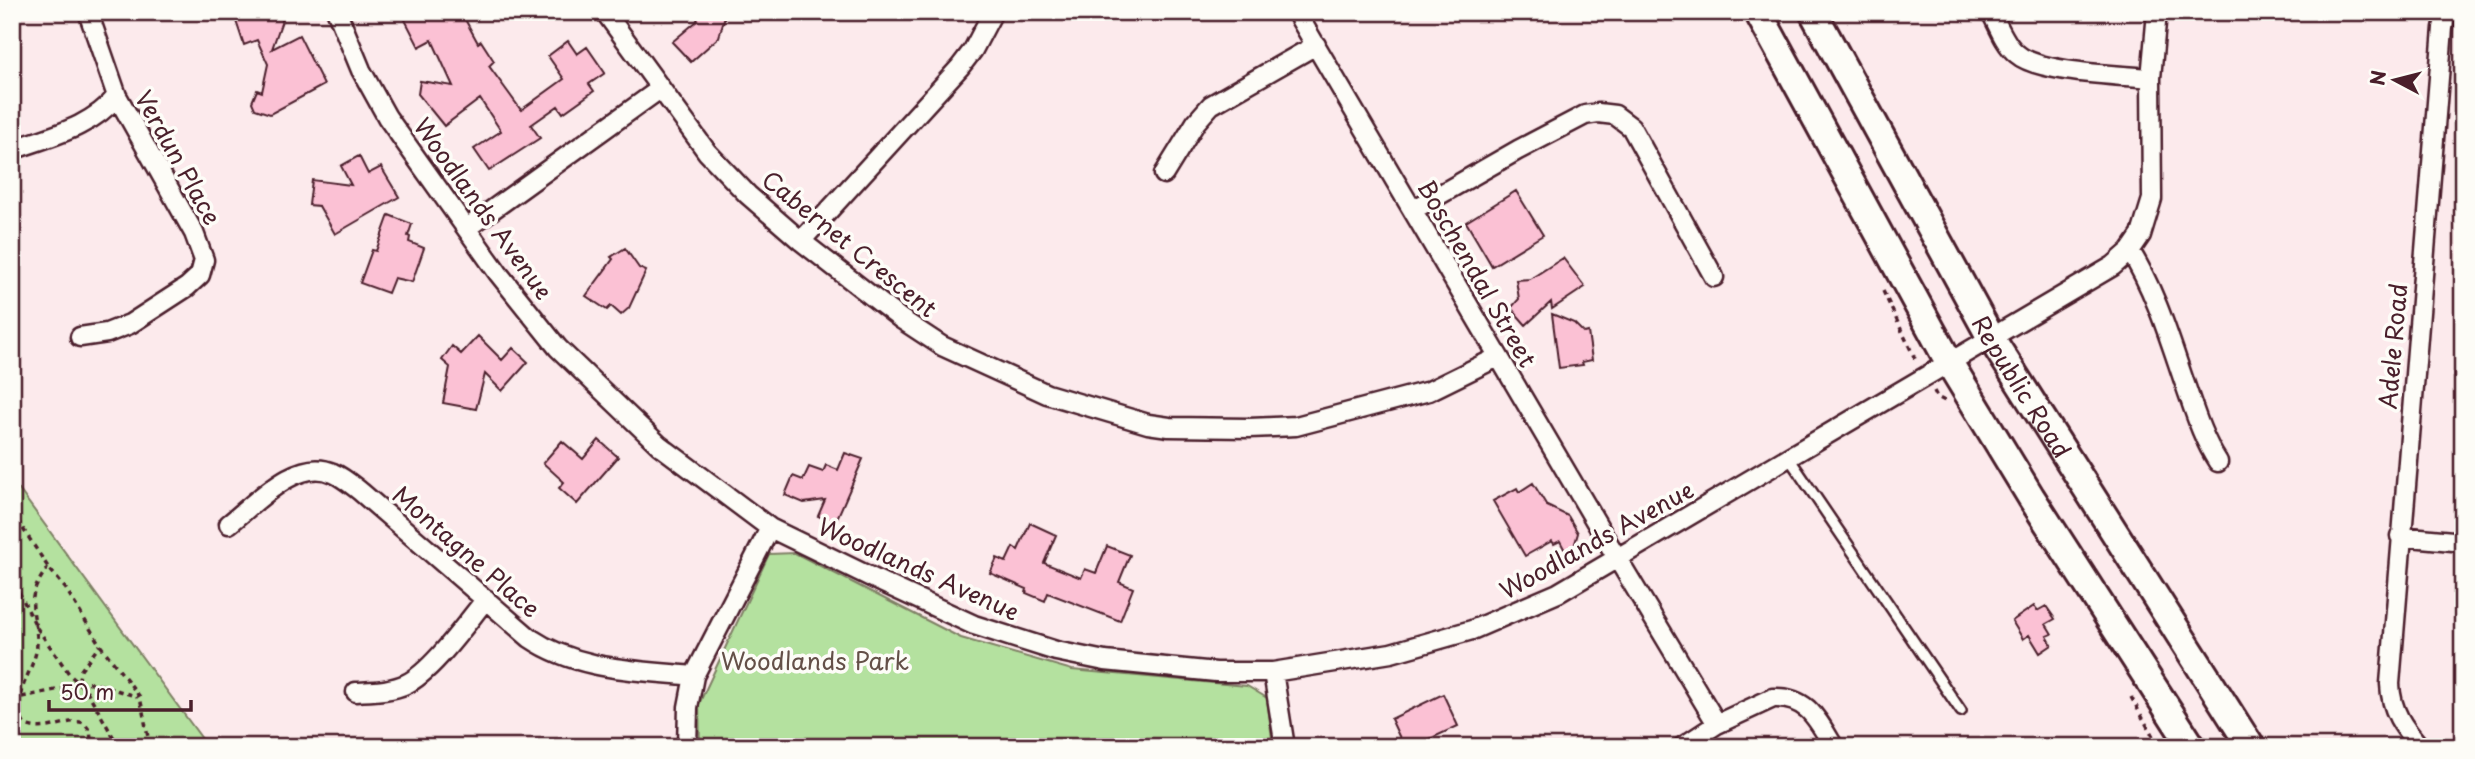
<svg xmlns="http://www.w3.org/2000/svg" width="2475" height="759" font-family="'Playpen Sans',sans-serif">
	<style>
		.green { fill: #b4e19f; stroke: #7f8065; stroke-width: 2 }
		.building { fill: #fbc1d4; stroke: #4a1f2b; stroke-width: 2 }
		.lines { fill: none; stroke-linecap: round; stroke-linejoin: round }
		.service-casing { stroke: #4a1f2b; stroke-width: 14 }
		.minor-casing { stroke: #4a1f2b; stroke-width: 23 }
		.secondary-casing { stroke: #4a1f2b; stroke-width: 32 }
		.path { stroke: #4a1f2b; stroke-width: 3.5; stroke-dasharray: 5 5; stroke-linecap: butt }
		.service { stroke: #fdfcf7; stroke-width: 9 }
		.minor { stroke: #fdfcf7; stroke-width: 18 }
		.secondary { stroke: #fdfcf7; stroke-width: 26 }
		.labels { text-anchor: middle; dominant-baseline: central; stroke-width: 7; stroke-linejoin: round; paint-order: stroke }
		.street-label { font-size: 24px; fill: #4a1f2b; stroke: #fdfcf7 }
		.park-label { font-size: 24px; fill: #645048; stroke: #fdfcf7 }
	</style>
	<rect width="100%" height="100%" fill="#fceaec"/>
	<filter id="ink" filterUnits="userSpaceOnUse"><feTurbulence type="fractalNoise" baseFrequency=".0143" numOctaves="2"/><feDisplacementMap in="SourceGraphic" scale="14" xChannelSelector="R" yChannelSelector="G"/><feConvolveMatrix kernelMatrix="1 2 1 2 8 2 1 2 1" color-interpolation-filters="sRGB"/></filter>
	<g filter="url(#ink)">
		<path class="green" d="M12 480 208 747H12Z
			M795 553 961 638 1072 670 1247 686 1267 698 1273 747H700L699 704 769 554Z"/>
		<path class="building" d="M254 12H285L272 49 299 35 324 85 270 114 255 109 252 102 257 90 262 92 268 64 257 40 244 45 235 18Z
			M401 12H461L478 43 481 41 494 61 489 66 521 110 564 79 548 56 568 41 577 54 587 47 605 73 589 84 594 91 563 113 558 106 531 125 540 138 489 171 474 149 501 131 480 99 444 126 418 94 420 81 453 86 432 40 419 47Z
			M699 12H726L719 37 691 62 672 42 697 21Z
			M359 156 368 174 381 167 399 197 335 234 319 206 309 205 312 180 351 185 341 166Z
			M1516 191 1543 235 1492 266 1466 222Z
			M389 215 412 224 408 236 410 237 409 242 424 248 412 282 394 278 388 293 360 283 372 250 376 251Z
			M625 248 639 268 646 271 629 308 621 315 611 306 607 310 586 296 613 259 611 257Z
			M1563 258 1585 287 1552 309 1551 302 1526 325 1511 308 1519 299 1516 280 1530 279Z
			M1552 314 1574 323 1584 333 1588 332 1592 360 1582 362 1583 365 1559 368Z
			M478 336 502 360 513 348 528 362 502 391 485 374 476 409 443 403 450 367 442 360 452 346 461 354Z
			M599 440 618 457 577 504 559 488 564 482 543 463 562 441 583 459Z
			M845 453 863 459 835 523 818 516 825 500 804 503 785 495 793 476 803 480 809 467 823 472 826 465 838 470Z
			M1533 483 1547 506 1568 516 1578 533 1570 560 1560 541 1554 544 1552 541 1525 556 1493 501 1517 488 1519 492Z
			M1030 523 1056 535 1044 563 1081 578 1085 569 1096 573 1107 546 1130 555 1119 582 1133 588 1120 621 1048 593 1045 601 1026 593 1027 589 990 573 997 558 1006 562 1013 547 1018 550Z
			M2034 606 2037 611 2046 606 2055 619 2046 624 2052 634 2047 636 2052 645 2040 653 2029 635 2023 639 2012 621Z
			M1443 694 1458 726 1423 742 1425 747H1404L1391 719Z"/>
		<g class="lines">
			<defs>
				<path id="service" d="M1789 458 1961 711"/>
				<path id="minor" d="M337 12 361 70 387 117 498 273 558 348 659 445 770 528 883 583 974 625 1056 651 1105 661 1216 672H1273L1391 653 1472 630 1558 593 2113 266 2130 251 2141 235 2152 199 2151 78 2157 12
					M605 12 707 152 748 195 801 241 901 319 942 346 1047 394 1148 424 1169 427 1249 428 1296 426 1429 391 1498 357
					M1296 12 1607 541 1717 724
					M1991 12C1998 25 2005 45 2017 54 2038 73 2120 75 2151 78
					M12 150C50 136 91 128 117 96
					M1164 174 1196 122 1211 105 1316 45
					M1413 210 1518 150 1585 115 1598 113 1615 115 1631 127 1714 277
					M467 228 660 89
					M801 241 960 67 973 50 993 12
					M2130 251C2156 292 2170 341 2186 387 2195 413 2203 439 2218 462
					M80 337 107 333 130 324 187 287 200 275 204 260 194 233 117 96 88 12
					M229 524C255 504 297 456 333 473 343 477 352 485 361 492L530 638C579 671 637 670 694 676
					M2400 536 2463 542
					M1273 672 1285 747
					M356 692C372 691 391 691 406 684 432 672 467 622 486 599
					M687 747 688 707 694 676 770 528
					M1682 747 1717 724 1773 698C1808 696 1818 721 1834 747
					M2420 747C2403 727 2391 711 2390 684L2443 28 2447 12"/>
				<g id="secondary">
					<path d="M1758 12 1950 364 2031 497 2192 747"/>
					<path id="s1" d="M1813 12 1991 338 2251 747"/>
				</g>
			</defs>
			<use href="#service" class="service-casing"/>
			<use href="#minor" class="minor-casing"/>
			<use href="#secondary" class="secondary-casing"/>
			<path class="path" d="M1883 291 1917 363
				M1934 391 1937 397 1945 401
				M12 512 48 567 66 589 100 645 140 697 150 747
				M48 567C42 576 35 585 33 597 31 615 40 633 36 652 31 675 8 702 25 725 50 734 66 717 84 723L90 731 92 747
				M12 585 19 592 37 628 70 675 87 691 119 747
				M78 682 94 683 138 697
				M2131 697 2159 747
				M12 699 65 688 78 682 81 670 100 645"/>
			<use href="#service" class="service"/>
			<use href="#minor" class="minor"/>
			<use href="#secondary" class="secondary"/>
		</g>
	</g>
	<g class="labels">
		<g class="street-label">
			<text transform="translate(179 157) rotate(61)">Verdun Place</text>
			<text transform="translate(484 208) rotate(54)">Woodlands Avenue</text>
			<text transform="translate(850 243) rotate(39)">Cabernet Crescent</text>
			<text transform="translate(1478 273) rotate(60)">Boschendal Street</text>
			<text transform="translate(2392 346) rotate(-85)">Adele Road</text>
			<text stroke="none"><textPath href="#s1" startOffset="429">Republic Road</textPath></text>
			<text transform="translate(1596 539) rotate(-29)">Woodlands Avenue</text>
			<text transform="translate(467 551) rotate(41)">Montagne Place</text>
			<text transform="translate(919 568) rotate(24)">Woodlands Avenue</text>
		</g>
		<g class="park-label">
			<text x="815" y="660">Woodlands Park</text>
		</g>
	</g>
	<rect width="2475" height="759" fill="none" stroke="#fdfcf7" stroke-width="42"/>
	<rect x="21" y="21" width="2433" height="717" fill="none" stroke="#4a1f2b" stroke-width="2.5" filter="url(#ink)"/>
	<g transform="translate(2395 80) rotate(277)" stroke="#fdfcf7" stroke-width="5" paint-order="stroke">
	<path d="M0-5L12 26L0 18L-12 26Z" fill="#4a1f2b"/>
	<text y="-10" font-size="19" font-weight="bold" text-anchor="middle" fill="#4a1f2b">N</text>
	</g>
	<path d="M49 700v10h142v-10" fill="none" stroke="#4a1f2b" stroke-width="3.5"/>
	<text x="60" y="700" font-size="21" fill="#4a1f2b" stroke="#fdfcf7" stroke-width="5" paint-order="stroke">50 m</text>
</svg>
